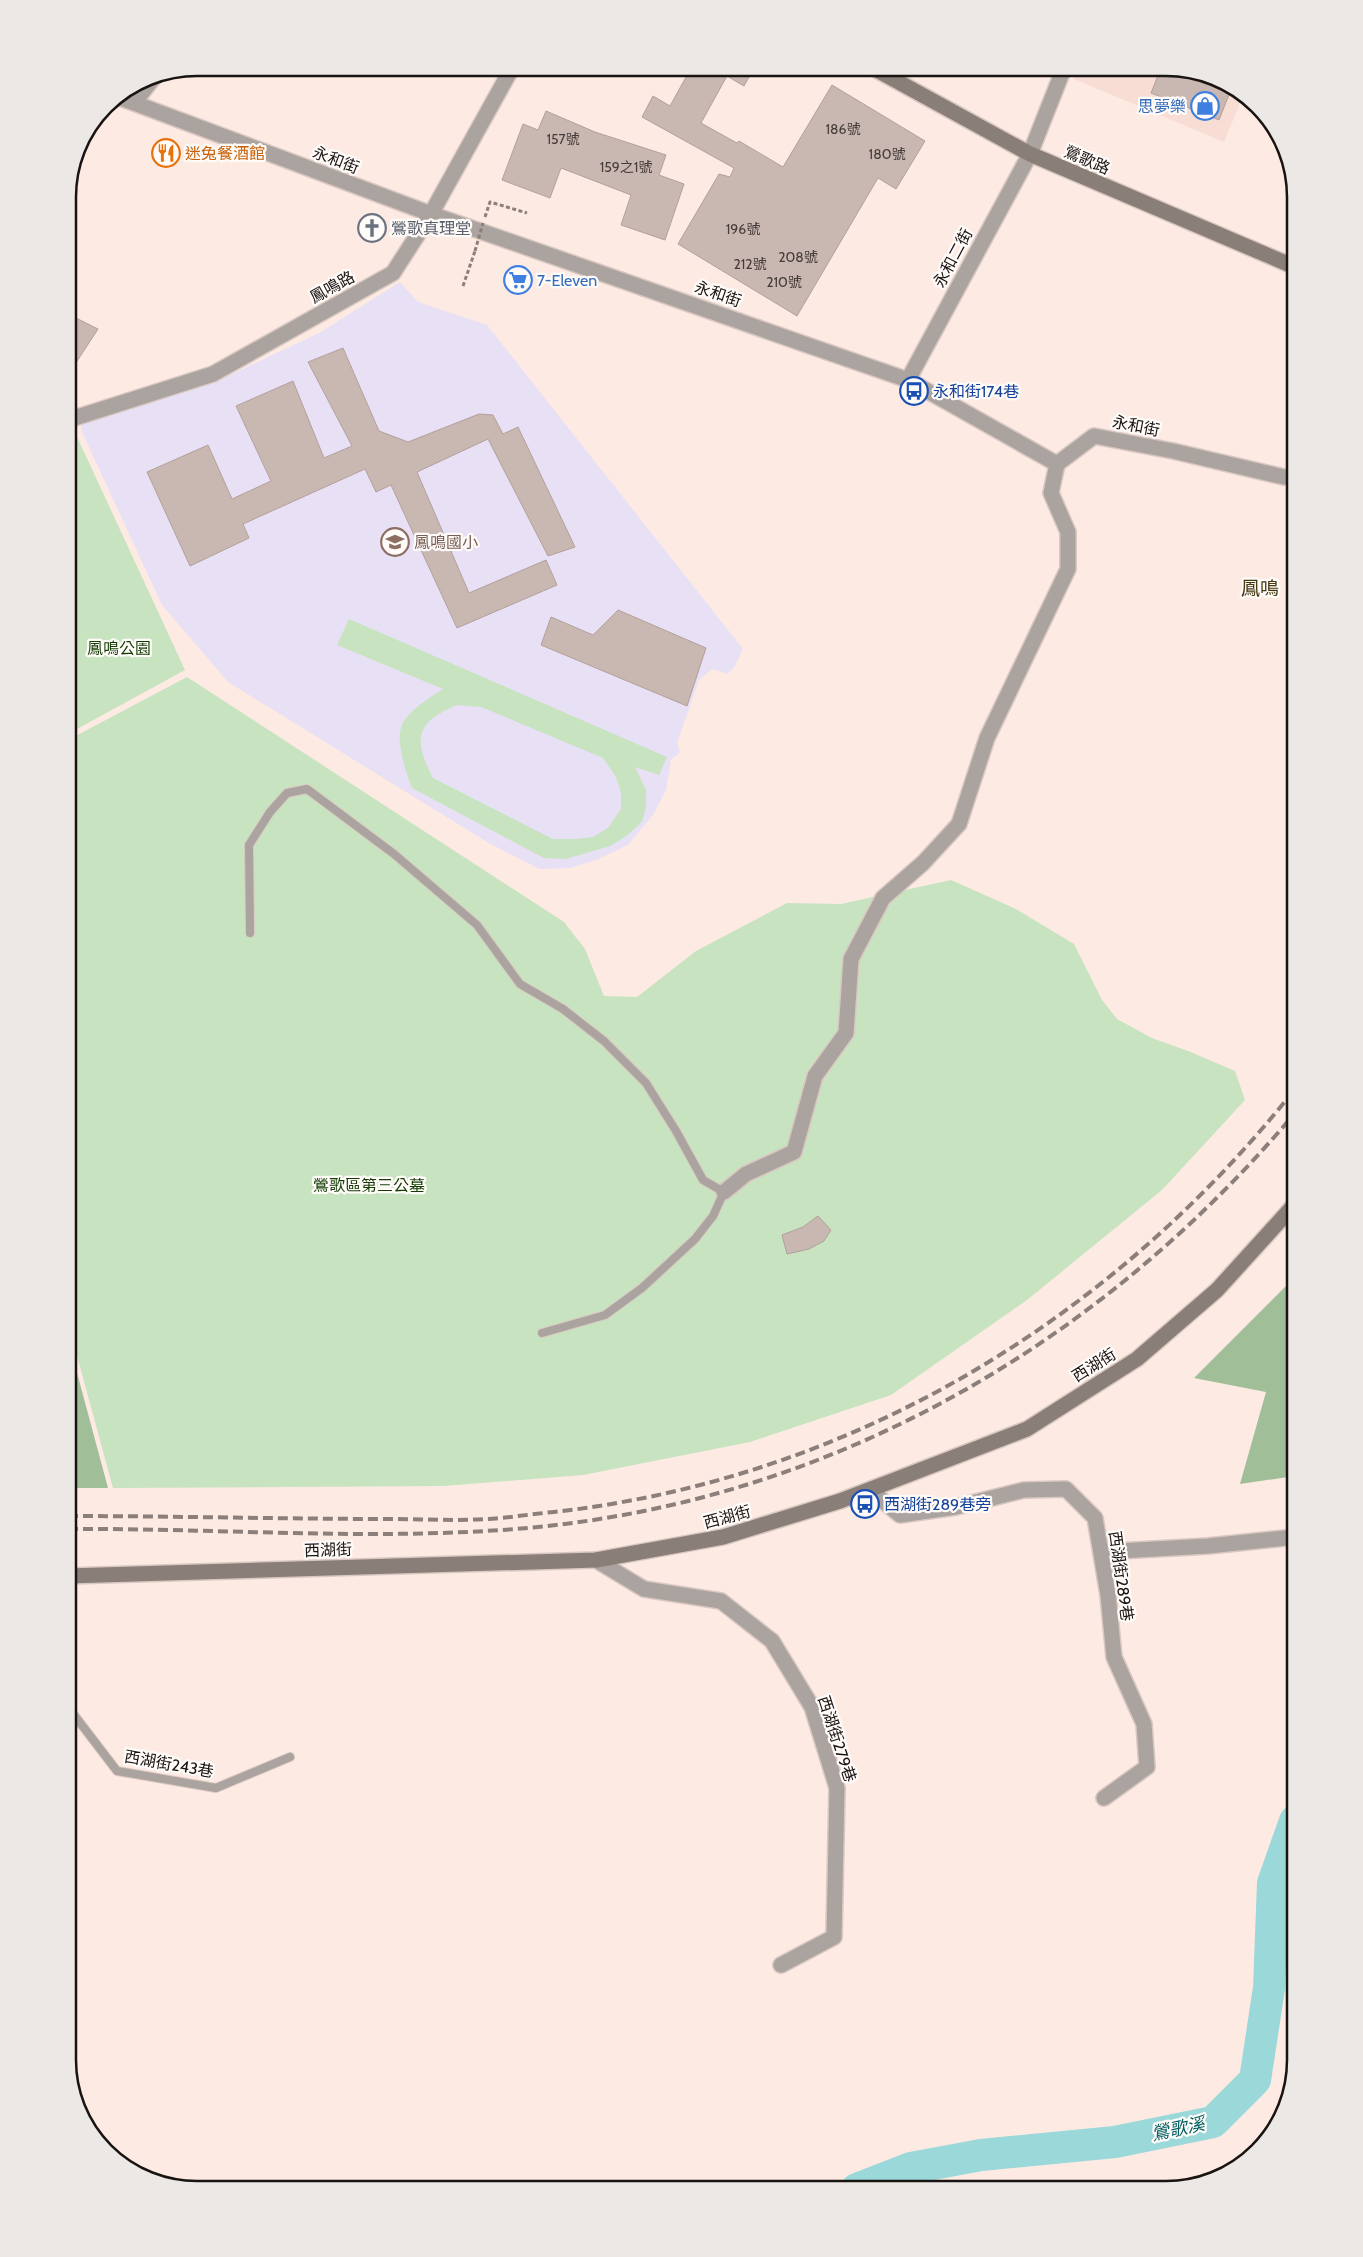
<svg xmlns="http://www.w3.org/2000/svg" width="1363" height="2257" font-family="Cabin,'Noto Sans TC',sans-serif">
	<style>
		.built { fill: #f7ddd3 }
		.education { fill: #e8e0f5 }
		.green { fill: #c8e3c0; fill-rule: evenodd }
		.forest { fill: #a0be97 }
		.lines { fill: none; stroke-linecap: round; stroke-linejoin: round }
		.river { stroke: #9ad8da; stroke-width: 32 }
		.building { fill: #c9b7b2; stroke: #b3a09c }
		.lane-casing { stroke: #d9c8c1; stroke-width: 10 }
		.street-casing { stroke: #d9c8c1; stroke-width: 18 }
		.secondary-casing { stroke: #d9c8c1; stroke-width: 18 }
		.path { stroke: #8c7f7b; stroke-width: 3; stroke-dasharray: 4 2.5; stroke-linecap: butt }
		.lane { stroke: #aaa39f; stroke-width: 8 }
		.street { stroke: #aaa39f; stroke-width: 15 }
		.secondary { stroke: #897e78; stroke-width: 15 }
		.rail { stroke: #8c7f7b; stroke-width: 4; stroke-dasharray: 10 5; stroke-linecap: butt }
		.path-bridge { stroke: #8c7f7b; stroke-width: 3; stroke-dasharray: 4 2.5; stroke-linecap: butt }
		.labels { text-anchor: middle; dominant-baseline: central; stroke-width: 4.5; stroke-linejoin: round; paint-order: stroke }
		.number-label { font-size: 14px; fill: #453c39 }
		.shop-label { font-size: 16px; fill: #366cbe; stroke: #fefbf9; text-anchor: end }
		.food-label { font-size: 16px; fill: #c56008; stroke: #fefbf9; text-anchor: start }
		.street-label { font-size: 16px; fill: #191311; stroke: #fefbf9 }
		.worship-label { font-size: 16px; fill: #5b616d; stroke: #fefbf9; text-anchor: start }
		.transit-label { font-size: 16px; fill: #164399; stroke: #fefbf9; text-anchor: start }
		.education-label { font-size: 16px; fill: #785e54; stroke: #fefbf9; text-anchor: start }
		.park-label { font-size: 16px; fill: #133b03; stroke: #fefbf9 }
		.water-label { font-size: 18px; font-style: italic; fill: #005d5f; stroke: #fefbf9 }
		.quarter-label { font-size: 19px; fill: #453a10; stroke: #fefbf9 }
		.rim { fill: none; stroke: #191311; stroke-width: 2.5 }
	</style>
	<rect width="100%" height="100%" fill="#fdeae3"/>
	<path class="built" d="M1079 68H1174L1238 90 1243 96 1224 142 1074 79Z"/>
	<path class="education" d="M400 282 418 302 487 325 743 649 734 668 727 674 712 669 699 680 677 743 680 752 671 760 666 790 653 815 628 845 596 860 570 868 539 869 487 842 228 682 162 605 82 432 80 421 217 381 319 333Z"/>
	<path class="green" d="M72 426 185 670 68 734V428Z
		M349 619 667 757 659 775 635 767 646 790V807L642 822 625 837 610 846 566 859 544 858 412 788C406 772 393 737 404 721 414 707 429 698 443 689L337 645ZM457 705 481 707 603 758 616 777 621 793V809L608 828 593 837 576 839H553L433 778C413 740 415 722 457 705Z
		M187 677 564 922 585 949 604 996 637 997 696 951 787 903 841 904 951 880 1016 909 1074 944 1102 1000 1117 1019 1152 1038 1188 1051 1235 1071 1245 1100 1162 1190 1027 1300 891 1395 750 1442 583 1475 443 1486 113 1488 73 1341 68 1292V740Z"/>
	<path class="forest" d="M1295 1277V1476L1240 1484 1266 1392 1194 1378Z
		M68 1328 69 1343 108 1488H68Z"/>
	<g class="lines">
		<path class="river" d="M857 2189 911 2168 981 2155 1115 2142 1213 2122 1255 2080 1269 1988 1273 1883 1295 1821"/>
	</g>
	<path class="building" d="M691 68H754L744 86 727 76 701 123 737 143 739 141 783 167 832 85 925 141 896 189 878 178 797 316 678 244 719 174 730 177 734 168 642 117 653 96 670 106Z
		M1161 68H1174L1232 87 1219 120 1151 93Z
		M546 111 595 132 666 155 659 175 684 184 665 240 621 225 631 195 561 168 550 198 502 180 523 124 538 130Z
		M68 314 98 329 68 375Z
		M343 348 379 431 408 442 479 414 493 415 503 434 518 427 575 547 548 556 488 439 417 472 469 593 546 560 557 585 457 628 391 485 376 492 365 469 243 524 249 538 190 566 147 472 208 445 232 499 271 481 236 406 293 381 324 458 352 446 308 362Z
		M618 610 706 648 687 706 541 645 551 617 593 635Z
		M818 1216 831 1230 824 1241 809 1249 787 1254 782 1235 803 1227Z"/>
	<g class="lines">
		<defs>
			<path id="lane" d="M250 933 249 845 270 812 287 793 307 789 394 854 477 925 520 984 563 1009 604 1041 646 1083 676 1131 703 1180 724 1192 713 1216 695 1239 642 1288 605 1315 542 1333
				M68 1707 117 1771 216 1788 290 1757"/>
			<path id="street" d="M118 97 431 214 908 380 1057 464 1094 436 1173 451 1284 477H1295
				M134 103 155 76
				M908 380 1030 154 1064 68
				M68 420 213 374 393 273 431 214 512 68
				M724 1192 746 1174 794 1152 815 1076 846 1033 851 959 883 898 923 863 959 824 987 738 1068 569V532L1051 493 1057 464
				M870 1490 900 1515 956 1507 1024 1490 1066 1489 1095 1518 1108 1595 1114 1657 1144 1724 1147 1767 1104 1798
				M1101 1552 1208 1546 1295 1537
				M596 1560 644 1589 721 1601 772 1641 812 1707 837 1788 834 1937 781 1965"/>
			<path id="secondary" d="M873 68 1030 154 1295 267
				M68 1576 596 1560 723 1537 840 1501 1027 1429 1137 1359 1217 1290 1295 1204"/>
		</defs>
		<use href="#lane" class="lane-casing"/>
		<use href="#street" class="street-casing"/>
		<use href="#secondary" class="secondary-casing"/>
		<path class="path" d="M485 217 490 202 527 213
			M463 286 475 251"/>
		<use href="#lane" class="lane"/>
		<use href="#street" class="street"/>
		<use href="#secondary" class="secondary"/>
		<path class="rail" d="M68 1516C175 1516 282 1519 390 1519 422 1519 454 1521 486 1519 508 1518 531 1514 554 1512 850 1479 1111 1321 1295 1089
			M68 1529C224 1528 382 1542 538 1527 838 1497 1102 1342 1295 1113"/>
		<path class="path-bridge" d="M475 251 483 223"/>
	</g>
	<defs>
		<symbol id="shop-ring" viewBox="-11 -11 22 22"><circle r="9.5" fill="#fefbf9" stroke="#3f7fe0" stroke-width="1.5"/><path d="M-5-2.5h2.3a2.7 3.5 0 0 1 5.4 0H5L5.5 6h-11ZM-1.5-2.5h3a1.5 2.3 0 0 0-3 0Z" fill="#3f7fe0"/></symbol>
		<symbol id="restaurant-ring" viewBox="-11 -11 22 22"><circle r="9.5" fill="#fefbf9" stroke="#e8710a" stroke-width="1.5"/><path d="M-5-6h1v4h1v-4h1v4h1v-4h1v5L-1.5 .5V6h-2V.5L-5-1ZM5-6V6H3V1.5H1.5Q1.5-4 5-6Z" fill="#e8710a"/></symbol>
		<symbol id="church-ring" viewBox="-11 -11 22 22"><circle r="9.5" fill="#fefbf9" stroke="#6b7280" stroke-width="1.5"/><path d="M-1.2-6h2.4v3.5h3.3v2.4h-3.3V6h-2.4V-.1h-3.3v-2.4h3.3Z" fill="#6b7280"/></symbol>
		<symbol id="supermarket-ring" viewBox="-11 -11 22 22"><circle r="9.5" fill="#fefbf9" stroke="#3f7fe0" stroke-width="1.5"/><path d="M-6-5.5h2.5l.6 2H6L4.5 2H-2.5L-4.4-4H-6ZM-1.5 3.2a1.3 1.3 0 1 0 .1 0ZM3 3.2a1.3 1.3 0 1 0 .1 0Z" fill="#3f7fe0"/></symbol>
		<symbol id="bus-ring" viewBox="-11 -11 22 22"><circle r="9.5" fill="#fefbf9" stroke="#1a4fb4" stroke-width="1.5"/><path d="M-5-6H5V4H4V6H2V4H-2V6H-4V4H-5ZM-3.5-4V0h7V-4ZM-3.5 1.2v1.5H-2V1.2ZM2 1.2v1.5H3.5V1.2Z" fill="#1a4fb4"/></symbol>
		<symbol id="school-ring" viewBox="-11 -11 22 22"><circle r="9.5" fill="#fefbf9" stroke="#8d6e63" stroke-width="1.5"/><path d="M0-5L7-2L0 1L-7-2ZM-4 1L0 2.5L4 1V4Q0 6-4 4Z" fill="#8d6e63"/></symbol>
	</defs>
	<g fill-rule="evenodd">
		<use href="#shop-ring" x="1189" y="90" width="32" height="32"/>
		<use href="#restaurant-ring" x="150" y="137" width="32" height="32"/>
		<use href="#church-ring" x="356" y="212" width="32" height="32"/>
		<use href="#supermarket-ring" x="502" y="264" width="32" height="32"/>
		<use href="#bus-ring" x="898" y="375" width="32" height="32"/>
		<use href="#school-ring" x="379" y="526" width="32" height="32"/>
		<use href="#bus-ring" x="849" y="1488" width="32" height="32"/>
	</g>
	<g class="labels">
		<g class="number-label">
			<text x="843" y="129">186號</text>
			<text x="563" y="139">157號</text>
			<text x="887" y="154">180號</text>
			<text x="626" y="167">159之1號</text>
			<text x="743" y="229">196號</text>
			<text x="798" y="257">208號</text>
			<text x="750" y="264">212號</text>
			<text x="784" y="282">210號</text>
		</g>
		<g class="shop-label">
			<text x="1186" y="106">思夢樂</text>
			<text x="537" y="280" text-anchor="start">7-Eleven</text>
		</g>
		<g class="food-label">
			<text x="185" y="153">迷兔餐酒館</text>
		</g>
		<g class="street-label">
			<text transform="translate(336 160) rotate(21)">永和街</text>
			<text transform="translate(1087 160) rotate(23)">鶯歌路</text>
			<text transform="translate(953 258) rotate(-62)">永和二街</text>
			<text transform="translate(332 287) rotate(-29)">鳳鳴路</text>
			<text transform="translate(718 294) rotate(19)">永和街</text>
			<text transform="translate(1136 426) rotate(11)">永和街</text>
			<text transform="translate(1094 1365) rotate(-32)">西湖街</text>
			<text transform="translate(727 1517) rotate(-15)">西湖街</text>
			<text transform="translate(328 1550) rotate(-2)">西湖街</text>
			<text transform="translate(1121 1576) rotate(82)">西湖街289巷</text>
			<text transform="translate(837 1739) rotate(72)">西湖街279巷</text>
			<text transform="translate(169 1764) rotate(10)">西湖街243巷</text>
		</g>
		<g class="worship-label">
			<text x="391" y="228">鶯歌真理堂</text>
		</g>
		<g class="transit-label">
			<text x="933" y="391">永和街174巷</text>
			<text x="884" y="1504">西湖街289巷旁</text>
		</g>
		<g class="education-label">
			<text x="414" y="542">鳳鳴國小</text>
		</g>
		<g class="park-label">
			<text x="119" y="648">鳳鳴公園</text>
			<text x="369" y="1185">鶯歌區第三公墓</text>
		</g>
		<g class="water-label">
			<text transform="translate(1178 2129) rotate(-12)">鶯歌溪</text>
		</g>
		<g class="quarter-label">
			<text x="1260" y="588">鳳鳴</text>
		</g>
	</g>
	<path d="M0 0H1363V2257H0ZM197 76H1166A121 121 0 0 1 1287 197V2060A121 121 0 0 1 1166 2181H197A121 121 0 0 1 76 2060V197A121 121 0 0 1 197 76Z" fill="#ece8e6" fill-rule="evenodd"/>
	<path class="rim" d="M197 76H1166A121 121 0 0 1 1287 197V2060A121 121 0 0 1 1166 2181H197A121 121 0 0 1 76 2060V197A121 121 0 0 1 197 76Z"/>
</svg>
